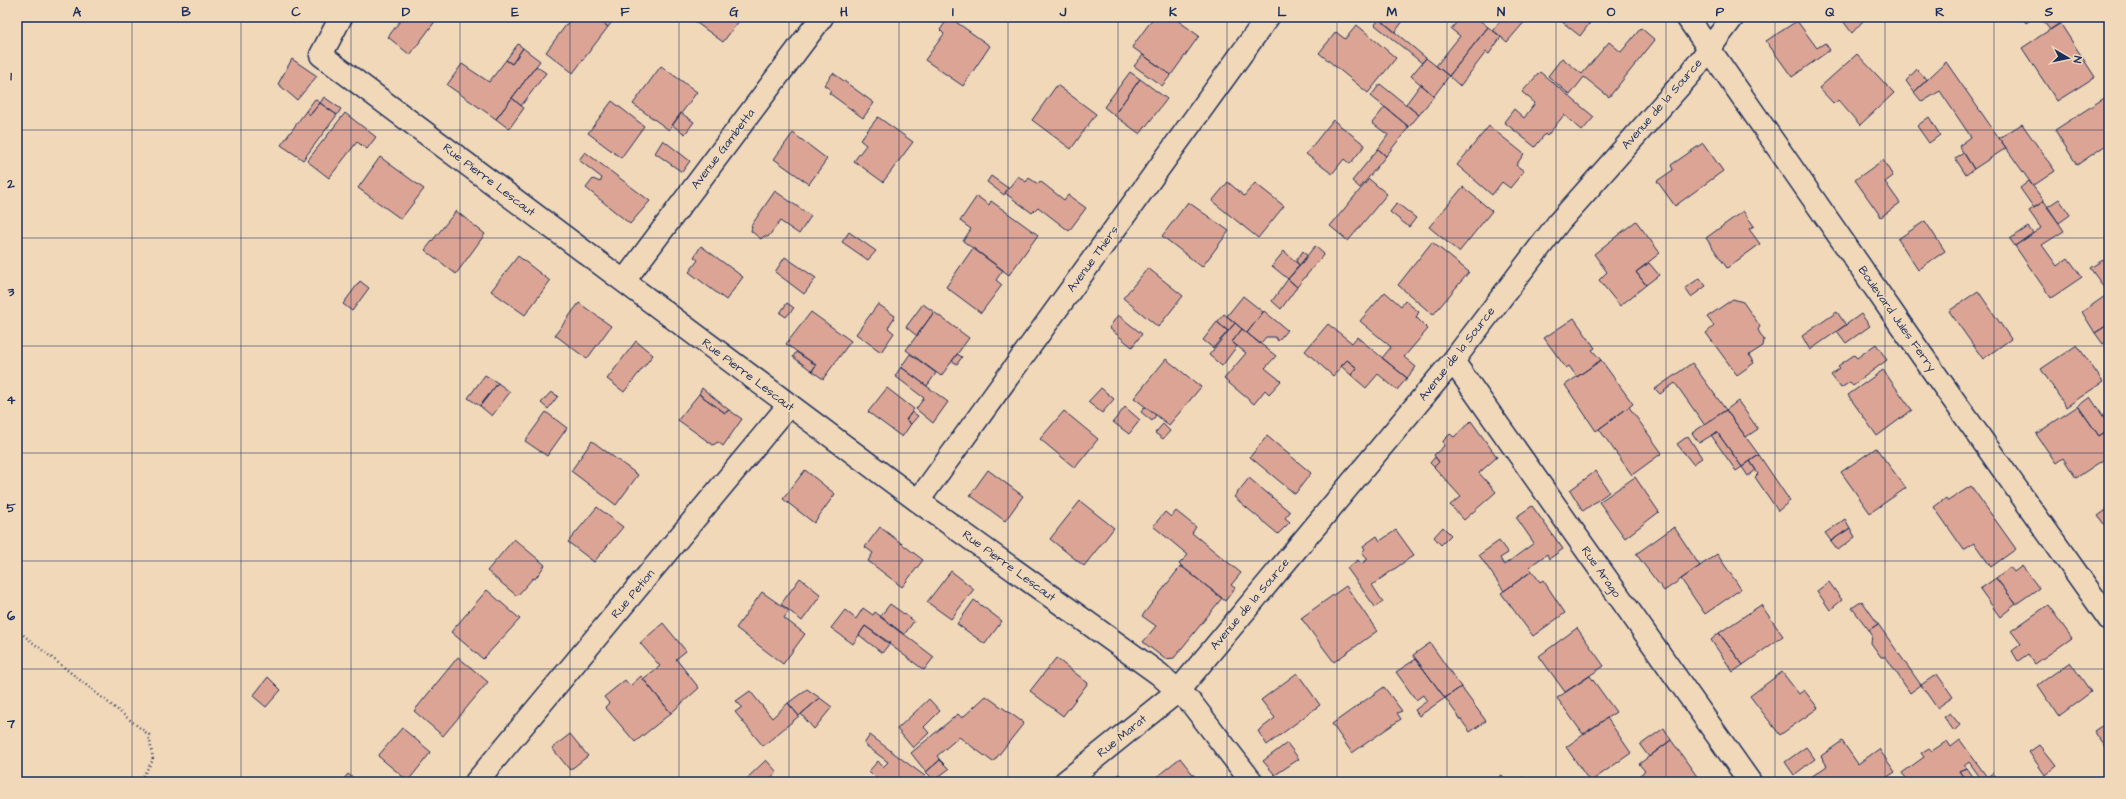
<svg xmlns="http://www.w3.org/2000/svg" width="2126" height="799" font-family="'Architects Daughter',sans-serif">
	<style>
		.building { fill: #dca494; stroke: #1b2f5e }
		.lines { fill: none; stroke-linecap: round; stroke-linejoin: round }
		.street-casing { stroke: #1b2f5e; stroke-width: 25 }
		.path { stroke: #1b2f5e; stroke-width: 2.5; stroke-dasharray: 1 3; stroke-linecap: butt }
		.street { stroke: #f1d8b9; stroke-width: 22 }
		.grid { fill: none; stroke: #1b2f5e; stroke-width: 1; stroke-opacity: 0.55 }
		.labels { text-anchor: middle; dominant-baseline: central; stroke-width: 3; stroke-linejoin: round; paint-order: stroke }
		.street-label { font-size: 12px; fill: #1b2f5e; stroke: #f1d8b9 }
		.neatline { fill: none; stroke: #1b2f5e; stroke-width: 1.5 }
		.grid-label { font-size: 13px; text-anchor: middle; font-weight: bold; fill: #1b2f5e }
	</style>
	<rect width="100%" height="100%" fill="#f1d8b9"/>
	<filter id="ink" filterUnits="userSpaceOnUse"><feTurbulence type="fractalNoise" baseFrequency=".025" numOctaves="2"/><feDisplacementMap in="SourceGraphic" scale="8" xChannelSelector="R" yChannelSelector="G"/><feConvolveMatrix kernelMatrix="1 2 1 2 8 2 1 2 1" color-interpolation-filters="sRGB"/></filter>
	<g filter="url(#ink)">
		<path class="building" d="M403 17H433L436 20 410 55 388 37Z
			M572 17H596L608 27 573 73 546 52Z
			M596 17H616L608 27Z
			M697 17H742L723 42 694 21Z
			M949 17 990 46 963 86 925 60 944 34 940 30Z
			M1154 17H1173L1199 36 1171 75 1132 47Z
			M1378 17H1406L1395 32Z
			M1461 17H1476L1488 27 1449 76 1436 66 1460 36 1451 29Z
			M1503 17H1524L1527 19 1507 42 1493 30Z
			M1556 17H1581L1589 24 1580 36Z
			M1581 17H1595L1589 24Z
			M1840 17H1860L1863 21 1852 33Z
			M2022 17H2034L2026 23Z
			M2040 17H2071L2050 30Z
			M1379 19 1426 58 1422 63 1375 25Z
			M1797 21 1817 48 1825 43 1830 50 1792 77 1766 41Z
			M2060 23 2095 77 2057 101 2022 48Z
			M1357 25 1396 58 1368 93 1319 53 1336 32 1345 39Z
			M1488 27 1501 37 1489 54 1486 52 1460 86 1449 76Z
			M1641 28 1655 40 1609 97 1584 77 1570 95 1548 76 1562 58 1582 74 1609 42 1621 52Z
			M518 44 523 48 512 64 506 60Z
			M523 48 540 61 496 119 447 85 462 64 489 82 506 60 512 64Z
			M1857 54 1894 93 1860 125 1838 100 1834 104 1819 88Z
			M1143 55 1171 75 1162 86 1134 66Z
			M1426 58 1449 76 1434 96 1411 76Z
			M292 59 317 76 297 100 278 84Z
			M1946 62 2006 148 1974 169 1959 146 1971 137 1940 91 1922 102 1914 92Z
			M536 66 546 73 521 106 512 98Z
			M661 66 697 92 669 130 633 104Z
			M1917 69 1927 80 1914 92 1906 81Z
			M1130 72 1140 79 1114 115 1104 107Z
			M1540 72 1594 117 1582 131 1564 115 1547 136 1545 134 1535 147 1504 122 1514 109 1524 118 1535 103 1522 92Z
			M833 73 874 103 863 118 829 93 831 90 824 85Z
			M1140 79 1167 99 1140 134 1114 115Z
			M1380 84 1419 115 1409 127 1371 96Z
			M1421 84 1434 96 1419 115 1406 104Z
			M1057 85 1096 114 1071 149 1032 120Z
			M2109 95V143L2077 165 2055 130Z
			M324 97 341 109 337 115 320 103Z
			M512 98 524 108 509 129 496 119Z
			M315 99 320 103 310 115 306 111Z
			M612 101 644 126 621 158 588 133Z
			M320 103 337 115 303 160 281 145 306 111 310 115Z
			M1385 107 1409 127 1386 156 1378 149 1388 135 1372 123Z
			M345 113 376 137 367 149 357 142 329 178 307 161Z
			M681 113 694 122 685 134 672 125Z
			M878 117 913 142 883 182 854 161 866 145 860 140Z
			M1929 117 1940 135 1929 143 1917 126Z
			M1333 120 1365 145 1350 164 1344 159 1332 174 1306 154Z
			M2022 124 2055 171 2033 186 1999 138Z
			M1489 126 1524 154 1516 165 1524 171 1510 188 1502 182 1492 195 1457 165Z
			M793 133 827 159 809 184 774 159Z
			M663 140 690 161 682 172 655 153Z
			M1703 143 1723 171 1675 206 1657 181 1673 170 1671 165Z
			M1378 149 1386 156 1360 188 1352 181Z
			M585 152 650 201 630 224 586 188 593 179 600 182 602 178 579 160Z
			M1964 153 1974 169 1966 175 1955 158Z
			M380 157 424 189 401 219 358 188Z
			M1883 160 1893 176 1885 182 1900 203 1881 217 1855 180Z
			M991 176 1008 188 1004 195 987 182Z
			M1018 176 1026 182 1029 178 1038 184 1040 181 1064 200 1068 195 1086 208 1069 231 1038 207 1032 213 1005 193Z
			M1369 179 1387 194 1348 241 1330 226Z
			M2029 181 2044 201 2034 208 2020 188Z
			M1228 182 1244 196 1255 183 1284 206 1258 238 1212 201Z
			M1463 187 1492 211 1459 252 1429 227Z
			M775 191 811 216 799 234 780 221 768 237 764 236 761 239 751 231 752 227 751 226Z
			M977 196 989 205 991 201 1038 235 1009 275 963 241 971 229 960 221Z
			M2059 199 2070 215 2059 223 2047 207Z
			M2044 201 2064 231 2042 245 2057 266 2068 258 2082 277 2051 298 2015 246 2041 228 2029 211Z
			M1188 202 1229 231 1202 267 1162 236Z
			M1397 203 1416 218 1409 227 1390 212Z
			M456 211 485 234 456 274 425 250Z
			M1743 211 1754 226 1749 229 1760 244 1727 268 1706 238Z
			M1636 221 1660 253 1636 272 1646 285 1620 306 1599 280 1607 272 1594 254Z
			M1925 221 1945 251 1918 270 1898 239Z
			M2028 227 2033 233 2015 246 2010 239Z
			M849 232 876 251 868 260 842 242Z
			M1432 242 1469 272 1433 315 1398 285Z
			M701 246 743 277 726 300 689 272 698 260 694 257Z
			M1315 246 1324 254 1297 287 1288 279Z
			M973 248 1003 270 996 280 1002 285 981 313 946 287Z
			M1284 251 1300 266 1288 279 1272 266Z
			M1303 251 1307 256 1300 266 1296 261Z
			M518 256 550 281 525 315 491 291Z
			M785 257 816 278 804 294 775 272Z
			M2103 260 2109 269V287L2106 290 2090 268Z
			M1649 263 1659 275 1646 285 1636 272Z
			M1148 268 1183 296 1158 327 1123 298Z
			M1700 278 1706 286 1691 297 1685 288Z
			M1288 279 1297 287 1281 309 1272 301Z
			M360 281 369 288 352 311 343 304Z
			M1978 291 2011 339 1983 359 1949 311Z
			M1385 292 1401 306 1405 301 1419 312 1416 317 1428 329 1404 357 1416 367 1407 378 1382 358 1391 347 1360 321Z
			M2108 294 2109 324 2095 333 2082 312Z
			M1243 296 1263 312 1247 333 1227 316Z
			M1733 299 1743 302 1760 326 1758 330 1764 340 1763 346 1749 355 1754 363 1737 375 1706 333 1714 326 1707 317Z
			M579 303 611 326 587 359 555 335Z
			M787 303 794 308 786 317 780 313Z
			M878 304 895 316 888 328 894 333 881 352 856 334Z
			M923 304 934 312 917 336 906 327Z
			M1264 311 1287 330 1278 341 1275 337H1266L1260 344 1247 333Z
			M811 312 851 341 823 379 812 371 816 365 786 344Z
			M934 312 969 338 941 376 906 350Z
			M1837 312 1846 325 1810 350 1802 336Z
			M1224 314 1235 323 1228 331 1217 322Z
			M1861 314 1870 326 1846 343 1837 331Z
			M1118 315 1142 334 1132 347 1109 328Z
			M1574 318 1595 348 1592 350 1601 360 1577 377 1569 366 1566 368 1544 338Z
			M1217 322 1228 331 1213 348 1203 340Z
			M1235 323 1242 329 1232 342 1237 346 1222 366 1209 355Z
			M1328 324 1352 343 1357 337 1407 378 1397 390 1378 374 1366 388 1351 375 1357 368 1347 360 1333 376 1305 351Z
			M2109 324V340L2103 344 2095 333Z
			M1242 329 1276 356 1265 368 1281 381 1269 394 1265 390 1254 404 1224 379 1246 353 1232 342Z
			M636 341 653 355 624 392 607 379Z
			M1876 344 1887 360 1853 385 1850 382 1841 388 1831 375 1840 368 1838 366 1854 355 1857 358Z
			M2077 345 2103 382 2066 407 2041 369Z
			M796 352 816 365 812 371 793 357Z
			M910 354 936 373 927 386 901 367Z
			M957 354 962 357 957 364 952 361Z
			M1166 359 1201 387 1169 425 1134 398Z
			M1347 360 1357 368 1351 375 1341 366Z
			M1601 360 1633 404 1596 431 1565 385Z
			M1692 363 1726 410 1704 424 1675 383 1660 394 1655 389Z
			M901 367 948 402 933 423 916 409 924 398 895 376Z
			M1883 370 1912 410 1877 436 1848 395Z
			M485 375 498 383 480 406 468 398Z
			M498 383 510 392 492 416 480 406Z
			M702 388 729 410 725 413 699 394Z
			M887 388 914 409 906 420 911 424 902 437 868 412Z
			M1101 388 1114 399 1102 413 1088 402Z
			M551 392 558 396 548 409 541 403Z
			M699 394 725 413 729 410 742 419 723 446 718 442 713 445 678 420Z
			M2090 397 2109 425V429L2099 436 2078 406Z
			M1738 401 1758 429 1746 437 1726 410Z
			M2078 406 2099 436 2105 432 2109 438V456L2076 478 2063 458 2056 463 2036 434Z
			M1125 407 1140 420 1129 434 1113 422Z
			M1145 407 1156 415 1152 421 1141 412Z
			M1629 407 1662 453 1632 475 1599 429Z
			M1726 410 1759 455 1742 467 1717 432 1699 443 1692 433Z
			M1064 411 1098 439 1075 468 1040 439Z
			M546 412 567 428 547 456 525 441Z
			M912 412 918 416 911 424 906 420Z
			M1471 421 1497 457 1479 473 1496 492 1464 520 1450 505 1461 497 1434 467 1439 462 1434 455 1444 446 1443 441 1450 434 1454 437Z
			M1163 424 1170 431 1163 439 1155 433Z
			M1717 432 1742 467 1736 471 1711 435Z
			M1267 436 1311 473 1295 494 1250 457Z
			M1688 436 1702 458 1693 464 1677 444Z
			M592 441 638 475 616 505 571 471Z
			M1876 448 1906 488 1870 513 1841 472Z
			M1759 455 1790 501 1778 511 1755 477 1758 474 1750 461Z
			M1435 457 1439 462 1434 467 1430 463Z
			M1750 461 1756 470 1748 476 1742 467Z
			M805 470 835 494 814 523 783 499Z
			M988 470 1023 496 1005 521 970 495Z
			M1596 471 1609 492 1583 511 1570 490Z
			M1635 477 1659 512 1625 538 1599 502Z
			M1249 478 1290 512 1285 518 1290 522 1278 534 1234 497Z
			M1971 486 2016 549 1991 567 1974 543 1964 550 1934 507 1946 498 1948 501Z
			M1080 501 1114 528 1084 566 1050 539Z
			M1532 506 1563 549 1549 559 1547 554 1529 567 1532 571 1504 591 1479 555 1499 541 1508 553 1500 558 1504 565 1534 543 1516 517Z
			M597 507 623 527 594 562 568 542Z
			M2109 508V531L2098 516Z
			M1176 511 1196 527 1192 533 1241 573 1231 585 1235 588 1225 601 1179 564 1188 555 1153 526 1165 512 1171 517Z
			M1845 519 1850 528 1831 541 1825 533Z
			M880 527 923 560 902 587 868 561 873 553 865 547Z
			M1443 527 1451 535 1441 545 1434 537Z
			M1674 527 1700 566 1664 591 1636 554Z
			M1850 528 1855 537 1838 550 1831 541Z
			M1396 530 1414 555 1372 585 1383 602 1375 607 1347 568 1358 560 1361 564 1368 559 1362 552 1365 549 1363 546 1377 536 1380 541Z
			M514 539 545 565 535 579 533 578 517 596 487 571Z
			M1717 554 1741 589 1705 614 1681 579Z
			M1181 566 1222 598 1174 658 1165 659 1143 642 1156 626 1142 616Z
			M2022 566 2039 588 2016 604 1996 578 2010 567 2014 572Z
			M951 571 974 589 951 619 927 602Z
			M1532 571 1540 582 1543 580 1565 613 1533 636 1501 593Z
			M800 578 821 595 802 621 781 604Z
			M1996 578 2016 604 2000 617 1980 589Z
			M1829 582 1842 600 1830 610 1817 591Z
			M1346 586 1377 631 1334 662 1301 618Z
			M487 590 520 619 483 659 451 632Z
			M762 592 789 611 784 618 805 634 783 664 736 628Z
			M974 600 1002 621 985 644 957 624Z
			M1862 601 1878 624 1869 630 1852 608Z
			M890 604 914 621 904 635 880 617Z
			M1761 605 1783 636 1743 665 1719 633Z
			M2048 605 2072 638 2035 664 2028 654 2018 661 2012 651 2021 644 2011 631Z
			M863 608 873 615 875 612 934 657 924 670 865 626 853 644 831 628 845 610 856 619Z
			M663 623 686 651 676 659 699 688 671 713 643 679 660 666 640 643Z
			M1878 624 1921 685 1910 693 1886 657H1881L1871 643 1872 635 1869 630Z
			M865 626 890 643 882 653 859 635Z
			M1577 628 1604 666 1565 692 1539 656Z
			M1719 633 1743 665 1733 672 1711 640Z
			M1430 643 1461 687 1445 698 1413 655Z
			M458 657 488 682 443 736 414 711Z
			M1056 658 1088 683 1063 716 1030 691Z
			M1416 659 1445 698 1419 716 1415 710 1427 701 1423 695 1416 700 1396 672Z
			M2070 662 2091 692 2059 716 2038 685Z
			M1782 672 1799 694 1804 690 1818 708 1780 735 1750 696Z
			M1297 673 1320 705 1267 745 1258 731 1275 718 1261 700Z
			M1937 674 1953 697 1937 708 1921 685Z
			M641 676 671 713 635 742 605 707 609 703 604 697 625 680 630 686Z
			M1590 676 1616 712 1583 734 1557 698Z
			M268 677 281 690 266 707 253 696Z
			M1384 687 1402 711 1397 713 1401 719 1352 753 1332 724Z
			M1461 687 1486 721 1470 732 1445 698Z
			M807 689 820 698 799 716 788 703Z
			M750 691 772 718 788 703 799 716 763 746 735 712 742 707 736 701Z
			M986 696 1024 723 993 762 959 737 937 756 940 760 926 772 911 753 958 714 962 718Z
			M820 698 832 707 814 729 801 714Z
			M929 699 940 711 924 727 929 733 913 748 897 729Z
			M1950 713 1960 725 1954 731 1944 717Z
			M1607 718 1631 753 1590 782 1566 747Z
			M2109 721V752L2094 731Z
			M402 728 431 752 408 781 378 756Z
			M1664 728 1671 740 1649 757 1640 745Z
			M570 734 588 756 570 770 552 748Z
			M870 735 903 760 933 782H880L869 771 878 761 883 767 888 762 864 744Z
			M1671 740 1701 782H1631L1645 771 1639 764Z
			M1960 740 1987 777 1982 780 1969 762 1964 766 1966 768 1959 771 1967 782H1909L1902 773 1924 757 1921 753 1929 748 1932 751 1947 741 1951 747Z
			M1842 741 1858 764 1879 749 1895 772 1880 782H1811L1808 779 1827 766 1821 756Z
			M1287 743 1299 759 1275 775 1263 761Z
			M2039 745 2056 766 2045 775 2029 752Z
			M1806 747 1815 759 1794 775 1785 762Z
			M1180 758 1199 782H1150Z
			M766 760 777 772 766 782H743Z
			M940 760 949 769 934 780 926 772Z
			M1966 768 1976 782H1967L1959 771Z
			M1993 773 1999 782H1980L1987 777Z
			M348 774 358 782H341Z
			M1119 774 1125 782H1109Z
			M1502 775 1507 782H1492Z
			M2032 776 2037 782H2023Z
			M1523 777 1527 782H1516Z"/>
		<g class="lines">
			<defs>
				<path id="street" d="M341 17 321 55 918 501 1159 674 1192 704 1252 782
					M1687 17 1921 354 2109 619
					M624 281 822 17
					M1453 361 1750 782
					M918 501 1268 17
					M476 782 789 405
					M1065 782 1178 691 1453 361 1559 222 1691 73 1733 17"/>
			</defs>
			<use href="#street" class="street-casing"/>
			<path class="path" d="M17 630 149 735 153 760 139 782"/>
			<use href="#street" class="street"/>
		</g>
	</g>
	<path class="grid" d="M132 17V782M241 17V782M351 17V782M460 17V782M570 17V782M679 17V782M789 17V782M899 17V782M1008 17V782M1118 17V782M1227 17V782M1337 17V782M1447 17V782M1556 17V782M1666 17V782M1775 17V782M1885 17V782M1994 17V782M17 130H2109M17 238H2109M17 346H2109M17 453H2109M17 561H2109M17 669H2109"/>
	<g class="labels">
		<g class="street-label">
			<text transform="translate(1662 104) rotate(-49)">Avenue de la Source</text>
			<text transform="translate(723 149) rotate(-53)">Avenue Gambetta</text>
			<text transform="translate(489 180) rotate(37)">Rue Pierre Lescaut</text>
			<text transform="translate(1093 259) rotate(-54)">Avenue Thiers</text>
			<text transform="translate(1897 319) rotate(55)">Boulevard Jules Ferry</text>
			<text transform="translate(1457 354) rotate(-52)">Avenue de la Source</text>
			<text transform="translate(748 375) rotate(37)">Rue Pierre Lescaut</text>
			<text transform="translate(1009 566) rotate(36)">Rue Pierre Lescaut</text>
			<text transform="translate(1601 572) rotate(55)">Rue Arago</text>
			<text transform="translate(633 594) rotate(-50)">Rue Petion</text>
			<text transform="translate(1250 604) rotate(-50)">Avenue de la Source</text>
			<text transform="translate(1122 736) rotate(-39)">Rue Marat</text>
		</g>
	</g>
	<rect width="2126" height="799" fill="none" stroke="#f1d8b9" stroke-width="44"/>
	<g transform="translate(2068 58) rotate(99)" stroke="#f1d8b9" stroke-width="3" paint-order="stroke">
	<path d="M0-3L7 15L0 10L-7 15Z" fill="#1b2f5e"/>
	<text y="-6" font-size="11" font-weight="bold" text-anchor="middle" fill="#1b2f5e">N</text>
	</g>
	<rect x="22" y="22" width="2082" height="755" class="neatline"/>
	<g class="grid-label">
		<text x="77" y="16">A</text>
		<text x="186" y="16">B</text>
		<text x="296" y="16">C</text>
		<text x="406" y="16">D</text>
		<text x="515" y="16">E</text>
		<text x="625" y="16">F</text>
		<text x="734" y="16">G</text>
		<text x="844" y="16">H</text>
		<text x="953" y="16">I</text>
		<text x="1063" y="16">J</text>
		<text x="1173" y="16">K</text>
		<text x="1282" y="16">L</text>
		<text x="1392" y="16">M</text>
		<text x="1501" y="16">N</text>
		<text x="1611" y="16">O</text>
		<text x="1720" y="16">P</text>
		<text x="1830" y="16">Q</text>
		<text x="1940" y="16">R</text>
		<text x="2049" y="16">S</text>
		<text x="11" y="80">1</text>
		<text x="11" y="188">2</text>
		<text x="11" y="296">3</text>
		<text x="11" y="404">4</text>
		<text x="11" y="512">5</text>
		<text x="11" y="620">6</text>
		<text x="11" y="728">7</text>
	</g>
</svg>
